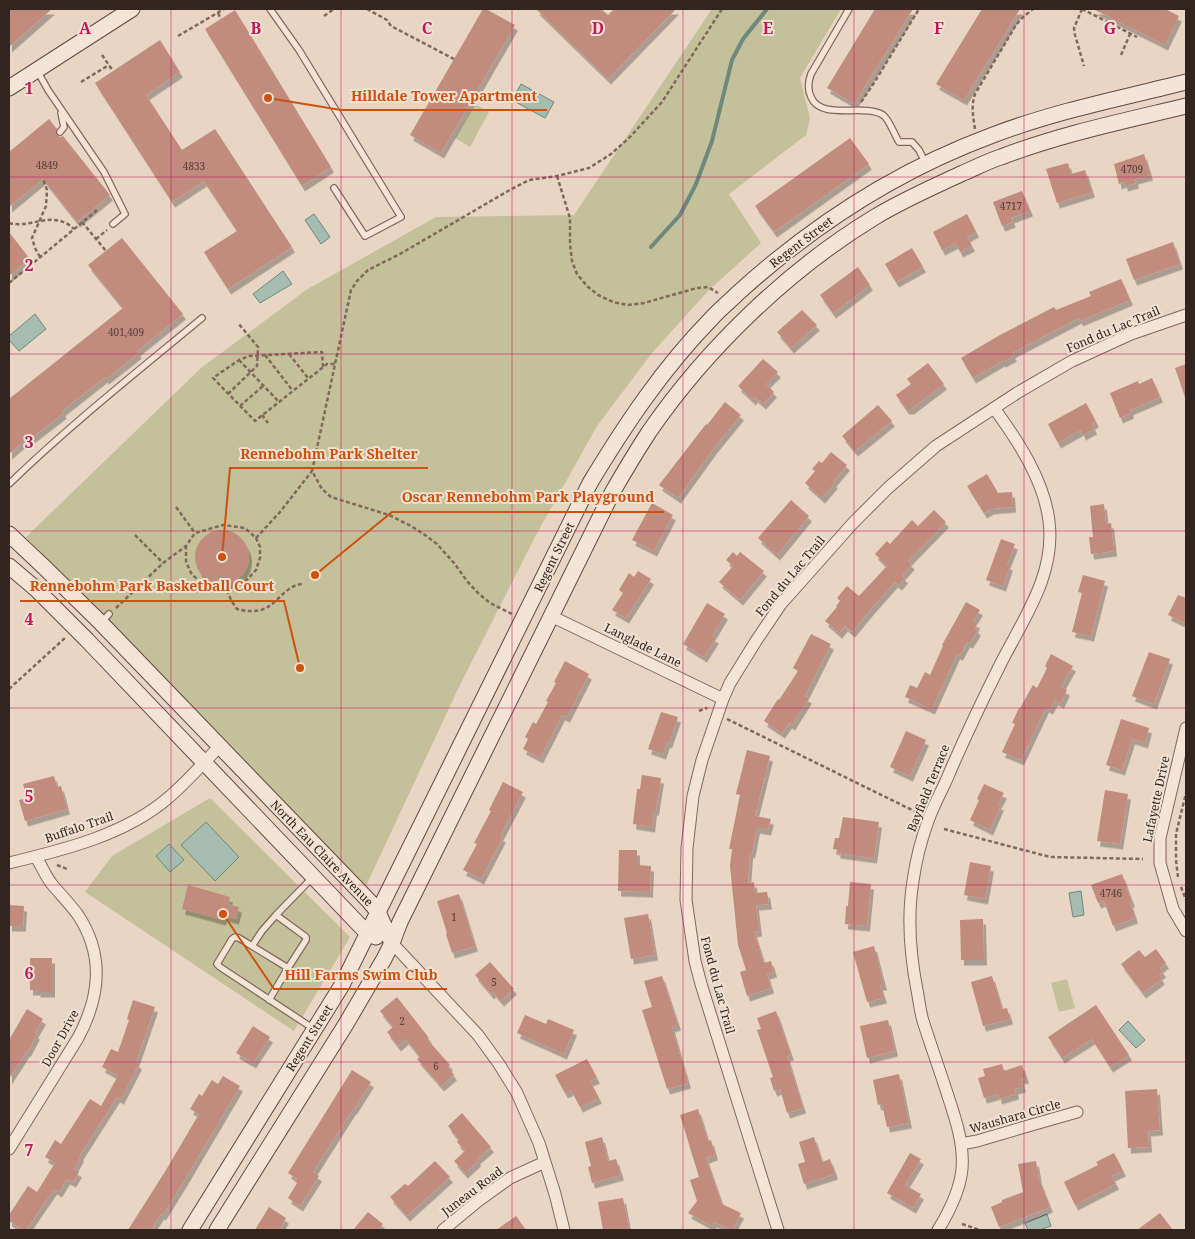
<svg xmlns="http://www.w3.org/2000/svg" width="1195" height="1239" font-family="'Noto Serif',serif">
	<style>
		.green { fill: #c4c099 }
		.water { fill: #a5bcb0; stroke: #6d887c }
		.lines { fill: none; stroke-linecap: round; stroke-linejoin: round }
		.stream { stroke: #6d887c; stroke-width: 4 }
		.building { fill: #c18b7e; filter: url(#shadow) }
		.lane-casing { stroke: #80685d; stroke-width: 8 }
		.street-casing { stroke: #80685d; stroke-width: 13 }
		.secondary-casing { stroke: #624940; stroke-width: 17 }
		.path { stroke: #80685d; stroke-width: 2.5; stroke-dasharray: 4 2.5; stroke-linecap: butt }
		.lane { stroke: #f4e4d6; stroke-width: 5.5 }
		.street { stroke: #f4e4d6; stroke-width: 11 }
		.secondary { stroke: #f4e4d6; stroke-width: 15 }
		.grid { fill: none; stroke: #c2185b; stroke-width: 1; stroke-opacity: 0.55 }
		.labels { text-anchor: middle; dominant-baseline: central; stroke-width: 4; stroke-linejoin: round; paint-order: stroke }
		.number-label { font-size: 10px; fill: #563e37 }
		.street-label { font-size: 12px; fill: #32241f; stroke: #f0e1d2 }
		.grid-label { font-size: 16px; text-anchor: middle; font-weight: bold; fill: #c2185b; stroke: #f0e1d2; stroke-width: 4; stroke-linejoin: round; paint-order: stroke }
		.leader { fill: none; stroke: #cd510f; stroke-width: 2 }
		.callout-dot { fill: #cd510f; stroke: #f0e1d2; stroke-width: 2 }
		.callout-label { font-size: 14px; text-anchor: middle; font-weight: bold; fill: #cd510f; stroke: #f0e1d2; stroke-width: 4; stroke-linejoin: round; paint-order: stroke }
	</style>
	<defs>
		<filter id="shadow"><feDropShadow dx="3" dy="5.5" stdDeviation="0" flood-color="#0004"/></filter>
	</defs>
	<rect width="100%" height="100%" fill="#e8d5c4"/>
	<path class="green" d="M712 9H841L800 78 810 118 806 135 729 194 761 243 708 291 652 353 597 426 536 535 458 689 365 888 26 537 201 368 306 290 436 217 574 215Z
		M475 104 489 112 470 147 455 138Z
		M210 798 350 937 294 1031 85 892 112 856Z
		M1067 979 1075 1008 1059 1012 1051 983Z"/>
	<path class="water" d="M521 84 554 102 545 118 512 100Z
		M314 214 330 237 321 244 305 220Z
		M283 271 292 284 260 303 253 294Z
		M35 314 46 329 19 351 9 340V336Z
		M206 822 239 857 215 881 181 845Z
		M169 844 184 860 170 872 156 856Z
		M1081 891 1084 915 1073 917 1069 893Z
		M1128 1021 1145 1040 1136 1048 1119 1030Z
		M1047 1214 1051 1226 1039 1230H1028L1025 1223Z"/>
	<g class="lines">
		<path class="stream" d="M651 247 680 215 696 184 712 141 732 60 743 39 767 9"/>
	</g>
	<path class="building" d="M9 9H52L9 47Z
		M483 9H486L515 25 441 153 410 135Z
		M536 9H601L608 15 614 9H676L608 79Z
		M875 9H913L854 104 827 88Z
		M982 9H1020L964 100 936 84Z
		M1093 9H1165L1179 16 1165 45Z
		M235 10 331 167 302 186 205 29Z
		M160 40 180 72 146 95 182 150 215 129 292 247 228 289 204 252 237 231 204 181 172 202 95 83Z
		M49 119 57 129 55 132 57 135 60 137 63 136 110 195 77 222 43 179 9 207V152Z
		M850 138 869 164 774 232 755 206Z
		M1144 154 1150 175 1135 179 1136 183 1125 186 1124 182 1119 184 1114 164Z
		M1068 163 1071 174 1085 170 1092 192 1057 203 1046 169Z
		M1022 191 1030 211 1011 218 1013 222 1002 226 993 202Z
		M967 214 976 232 967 237 972 246 960 252 956 243 942 250 933 232Z
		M9 232 30 259 9 276Z
		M122 238 183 314 137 351 139 353 106 379 105 377 62 411 64 413 29 440 28 438 9 454V399L123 308 88 265Z
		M1173 242 1180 264 1134 280 1126 259Z
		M912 248 923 267 896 282 885 264Z
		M858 267 870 285 833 313 820 295Z
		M1121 279 1130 300 1080 321 1079 318 1012 353 1014 356 1003 362 1002 361 973 378 961 358 1000 335 1054 307 1056 310 1091 296 1089 292Z
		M802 310 817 325 791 348 777 332Z
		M763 359 778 372 766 384 774 392 763 404 755 397 753 400 738 386Z
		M928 363 944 384 911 409H906L896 395 911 384 907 379Z
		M1186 364V396L1185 397 1175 368Z
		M1152 378 1160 397 1130 410 1131 413 1120 418 1110 393 1138 381 1139 384Z
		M725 402 741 415 714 448 678 498 659 485 706 424 707 425Z
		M1086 403 1096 422 1092 424 1094 429 1083 435 1081 430 1058 443 1048 424Z
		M878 405 892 421 855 451 842 436Z
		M831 452 847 465 833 482 835 483 822 498 805 483 815 471 812 469 819 461 822 463Z
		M987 474 998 493 1012 492 1013 507 991 509 984 513 967 486Z
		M791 500 809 516 777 555 758 538Z
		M652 503 673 515 654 551 632 540Z
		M1104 504 1106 524 1111 523 1114 551 1091 554 1089 537H1093L1090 506Z
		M934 510 946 522 908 561 912 564 902 575 905 578 899 585 895 582 871 609 852 632 845 626 839 633 825 621 837 607 836 606 840 601 837 598 847 586 859 596 887 566 875 554 887 541 890 544 912 520 918 526Z
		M195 557a27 27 0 1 1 54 0a27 27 0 1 1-54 0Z
		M1001 539 1015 544 1007 564 1010 565 1003 586 986 580Z
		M733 552 737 556 740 552 764 571 740 600 719 582 733 566 726 560Z
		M638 571 651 579 626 618 612 610 623 593 619 590 629 573 634 577Z
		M1083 575 1105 581 1091 636 1072 632 1082 593 1078 592Z
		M1178 595 1186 598V624L1168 615Z
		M966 602 980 610 973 621 977 623 975 628 978 630 970 643 967 642 960 655 957 654 932 709 905 697 910 685 917 688 925 672 930 675 943 646 942 645Z
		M707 603 725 614 712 636 716 638 704 657 683 644Z
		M811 634 831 644 805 696 809 698 792 725 789 723 782 733 764 721 778 699 779 700 798 671 793 668Z
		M1149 652 1170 659 1154 704 1132 696Z
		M1051 654 1073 666 1061 687 1067 690 1061 703 1055 700 1050 709 1046 707 1021 760 1002 752 1015 724 1012 723 1019 708H1020L1033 685 1037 688 1047 668 1045 666Z
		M565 661 589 674 567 717 562 715 540 758 523 749 528 739 525 737 533 722 536 724 548 702 546 701 556 683 554 682Z
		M661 712 678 717 669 743 667 742 663 754 648 749Z
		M1121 719 1149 728 1145 743 1132 739 1122 770 1106 765Z
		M906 731 926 740 910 776 890 767Z
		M747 750 770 756 755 816 771 819 768 830 757 828 752 853H750L748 883 754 882 755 893 767 892 769 904 756 905 759 931 754 932 764 963 771 961 774 972 767 974 771 988 747 996 740 972 746 970 738 945 730 866 732 849H729L740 795 736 794Z
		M642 775 661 778 656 810H654L652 827 633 824 637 789H640Z
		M54 776 57 787 61 786 67 809 25 821 19 800 27 798 23 784Z
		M503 782 523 792 500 836 503 837 481 879 463 870 477 844 474 843 491 811 489 810Z
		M984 784 1004 793 998 804 1001 805 990 830 970 820 979 800 977 799Z
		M1105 790 1128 794 1120 844 1097 841Z
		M843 817 879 822 874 858 837 853 838 850 833 849 835 838H839Z
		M619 850H637V865L651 866 650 892 618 891Z
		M970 862 991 866 985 899 964 895Z
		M1122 874 1132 902H1130L1135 918 1113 926 1104 901 1098 903 1091 885Z
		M850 882 871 884 867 926 845 924 846 906H848Z
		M188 885 230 897 228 904 239 907 236 919 224 916 223 920 182 909Z
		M459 894 475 946 452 953 446 934 447 933 437 901Z
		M9 905 24 906 23 926H9Z
		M648 914 655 955 631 959 624 918Z
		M983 919 984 960H961L960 920Z
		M874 946 884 985H880L884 998 867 1002 853 952Z
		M1156 949 1166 963 1160 968 1163 972 1159 975 1162 979 1143 993 1121 964 1139 950 1145 957Z
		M30 958H52V992H37L38 990H30Z
		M490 962 514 989 501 1001 493 992 491 994 475 975Z
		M662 976 678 1025 672 1027 688 1083 667 1089 642 1010 652 1007 644 981Z
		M992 976 1002 1009 1007 1008 1010 1019 983 1026 971 982Z
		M397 997 429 1038 427 1039 450 1065 448 1067 454 1075 441 1086 417 1059 420 1057 406 1039 398 1046 387 1032 393 1027 380 1011Z
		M133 1000 155 1007 136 1062 139 1064 121 1099 117 1097 80 1155 81 1156 74 1169 79 1172 73 1182 67 1179 59 1192 54 1189 26 1230H23L9 1221V1215L28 1186 37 1192 55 1163 45 1157 55 1140 61 1144 90 1099 101 1106 118 1076 102 1067 111 1049 118 1052 129 1020 127 1019Z
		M1096 1005 1129 1055 1110 1067 1092 1039 1062 1058 1048 1037Z
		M27 1009 43 1019 35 1033 37 1034 28 1051H27L9 1079V1040Z
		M776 1011 791 1055 787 1056 803 1108 787 1113 780 1089 774 1091 770 1078 773 1077 757 1030 761 1029 757 1018Z
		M525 1015 546 1024 548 1019 574 1030 564 1054 517 1033Z
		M888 1020 895 1051 867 1058 860 1026Z
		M253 1026 270 1037 253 1063 236 1053Z
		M587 1059 597 1078 590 1081 599 1098 580 1107 571 1090 565 1093 555 1075Z
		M1002 1064 1004 1071 1022 1065 1026 1078 1021 1079 1023 1087 1015 1089 1016 1094 999 1099 998 1094 984 1098 978 1078 985 1076 983 1069Z
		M352 1070 371 1082 354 1109H353L313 1172 319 1176 300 1206 288 1198 297 1183 295 1182 297 1179 288 1173Z
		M899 1074 909 1123 887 1127 882 1104 878 1105 873 1080Z
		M223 1076 240 1086 184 1181 163 1215 161 1214 151 1230H128L166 1170 199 1114 190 1109 199 1094 202 1096 212 1080 218 1084Z
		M1157 1089 1160 1130 1148 1131 1149 1147 1128 1148 1125 1091Z
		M698 1109 708 1141 711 1140 715 1155 706 1158 722 1204 741 1213 732 1230 714 1222 712 1226 688 1213 697 1201 690 1180 699 1177 680 1115Z
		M462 1113 491 1147 477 1159 478 1161 465 1173 454 1161 465 1151 457 1142 459 1140 448 1126Z
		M602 1137 608 1161 616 1159 621 1175 592 1183 588 1167 591 1166 585 1142Z
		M814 1137 822 1162 830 1159 835 1174 804 1184 798 1164 805 1162 799 1142Z
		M910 1153 921 1159 905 1185 921 1194 913 1208 887 1193Z
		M1114 1153 1123 1171 1112 1176 1116 1184 1075 1205 1064 1182 1098 1165 1096 1162Z
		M435 1161 450 1177 407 1216 390 1197 405 1184 408 1186Z
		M1036 1161 1039 1179 1050 1207 999 1227 991 1207 1002 1202V1200L1023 1192 1018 1164Z
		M623 1198 629 1230H603L598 1202Z
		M269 1207 286 1218 279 1230H255Z
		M368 1212 383 1224 378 1230H353Z
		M1160 1213 1173 1230H1137Z
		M516 1216 526 1230H496Z"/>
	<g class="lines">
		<defs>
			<path id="lane" d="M270 9 299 50 401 217 365 236 334 188
				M849 9 811 74C808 82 807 89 811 97 821 121 864 103 883 115 889 119 895 136 899 142H912L919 150 925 162
				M38 72 48 90 104 172 125 214 113 224
				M60 132 64 127 61 113
				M9 484C70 425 137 372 202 318
				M101 623 109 614
				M276 915 313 877
				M252 946 262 931 276 915 306 937V940L288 968
				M269 1000 288 968 239 938 235 937 232 939 217 964 220 967 314 1029"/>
			<path id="street" d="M551 616 723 699
				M1186 728 1160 838V863L1173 909 1186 931
				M9 863C63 850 125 835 168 798 187 782 203 763 220 746
				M392 943 478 1035 499 1064 517 1093 539 1143 555 1194 564 1230
				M961 1144 977 1141 1028 1126 1077 1112
				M9 1149 78 1038C100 997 105 956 78 915 70 904 60 894 51 883 45 875 41 865 36 857
				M443 1230 478 1201 510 1178 545 1162
				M778 1230 701 984 695 961 686 900 687 848 693 796 702 760 723 699 730 683 756 641 781 604 853 523 888 488 936 446 1017 393 1072 361 1131 334 1186 315
				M938 1230C949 1212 960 1191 962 1169 964 1144 956 1120 948 1096 940 1071 931 1046 923 1021 920 1011 919 1000 917 990 910 954 907 918 913 881 916 860 921 840 928 821 933 807 940 794 946 781 963 741 981 703 1000 665 1023 619 1056 575 1049 521 1044 480 1018 441 994 408"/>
			<path id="secondary" d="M9 88 132 9
				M9 534 44 567 101 623 369 901 378 912 392 943
				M9 566 36 589 87 640 368 934 376 937
				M190 1230 342 985 590 483C625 425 663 368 711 319 719 310 729 302 738 293 813 225 898 170 993 135 1056 111 1122 98 1186 82
				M217 1230 346 1024 384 959 392 943 400 922 612 493C624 472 636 452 649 432 706 349 789 269 875 217 903 200 933 187 963 173 975 168 988 161 1001 157 1061 134 1124 121 1186 106"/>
		</defs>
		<use href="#lane" class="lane-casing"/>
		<use href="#street" class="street-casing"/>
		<use href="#secondary" class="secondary-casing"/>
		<path class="path" d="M367 9 387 20 391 26 454 59
			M1082 9 1137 37
			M1082 9 1074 28 1075 35 1084 66
			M218 13 221 19
			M324 16 334 9
			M178 36 224 9
			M102 55 113 71
			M1121 55 1130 34
			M81 82 109 65
			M861 102 874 83 919 9
			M975 129C973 116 971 106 975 94L1016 25 1023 17 1033 9
			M557 176 570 218V244L572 261 577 274 587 286 598 295 613 302 628 305 644 303 697 288 708 287 718 293
			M82 222 106 251
			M9 223C32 229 53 209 74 229
			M96 239 107 230
			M40 257 35 248 32 238 46 206 47 190 43 179
			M9 283 96 211 94 209
			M289 354 308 378
			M265 355 293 391
			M239 360 279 402
			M323 367 322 352 249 356 239 360 213 378 255 421C279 402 303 383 327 364H335
			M228 394 257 366 258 347 238 323
			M240 406 263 386
			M262 415 268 423
			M176 507 195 533
			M135 535 163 563
			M256 538 280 512 312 471
			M227 590 231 600 237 609C245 611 252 612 261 610 278 605 285 584 304 584
			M116 608 163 563 186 546 195 533 223 525 245 528 256 538 260 547V558L256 570 243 584 227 590H213L192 575 186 562V546
			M512 614 490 603 478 593 467 581 454 563 437 544 425 535 411 526 389 515 331 497 322 489 312 471 351 290 357 281 368 270 400 254 508 191 529 180 557 176 589 168 611 154 629 138 662 102 722 9
			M9 689 65 638
			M699 711 706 708 707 709
			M727 719 916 812
			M944 829 1050 857 1143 859
			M57 865 67 869
			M1178 877 1176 860V834L1186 793
			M1181 887 1186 900
			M962 1224 980 1230"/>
		<use href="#lane" class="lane"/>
		<use href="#street" class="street"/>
		<use href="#secondary" class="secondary"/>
	</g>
	<path class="grid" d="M171 9V1230M341 9V1230M512 9V1230M683 9V1230M854 9V1230M1024 9V1230M9 177H1186M9 354H1186M9 531H1186M9 708H1186M9 885H1186M9 1062H1186"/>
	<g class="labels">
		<g class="number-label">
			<text x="47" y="165">4849</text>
			<text x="194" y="166">4833</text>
			<text x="1132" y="169">4709</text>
			<text x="1011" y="206">4717</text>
			<text x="126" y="332">401,409</text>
			<text x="1111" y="893">4746</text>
			<text x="454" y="917">1</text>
			<text x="494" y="982">5</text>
			<text x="402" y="1021">2</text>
			<text x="436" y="1066">6</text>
		</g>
		<g class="street-label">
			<text transform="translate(801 242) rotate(-37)">Regent Street</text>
			<text transform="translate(1113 329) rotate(-23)">Fond du Lac Trail</text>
			<text transform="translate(554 557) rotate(-64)">Regent Street</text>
			<text transform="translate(790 576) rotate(-50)">Fond du Lac Trail</text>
			<text transform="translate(643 645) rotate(26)">Langlade Lane</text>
			<text transform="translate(928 788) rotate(-68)">Bayfield Terrace</text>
			<text transform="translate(1156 799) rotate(-78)">Lafayette Drive</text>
			<text transform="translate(79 827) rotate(-19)">Buffalo Trail</text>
			<text transform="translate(322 853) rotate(46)">North Eau Claire Avenue</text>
			<text transform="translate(718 985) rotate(75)">Fond du Lac Trail</text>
			<text transform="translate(60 1038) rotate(-61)">Door Drive</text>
			<text transform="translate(309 1038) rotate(-58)">Regent Street</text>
			<text transform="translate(1015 1116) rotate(-16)">Waushara Circle</text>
			<text transform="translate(472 1191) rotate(-37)">Juneau Road</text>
		</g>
	</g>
	<g class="grid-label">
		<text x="85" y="34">A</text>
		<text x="256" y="34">B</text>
		<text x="427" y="34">C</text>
		<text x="598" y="34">D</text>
		<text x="768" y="34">E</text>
		<text x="939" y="34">F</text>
		<text x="1110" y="34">G</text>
		<text x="29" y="94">1</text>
		<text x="29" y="271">2</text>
		<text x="29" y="448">3</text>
		<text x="29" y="625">4</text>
		<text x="29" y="802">5</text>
		<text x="29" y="979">6</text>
		<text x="29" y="1156">7</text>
	</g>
	<path class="leader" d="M268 98L341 110H547M222 557L230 468H428M315 575L392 512H664M300 668L284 601H20M223 914L274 989H447"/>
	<g class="callout-dot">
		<circle cx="268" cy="98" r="5"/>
		<circle cx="222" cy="557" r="5"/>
		<circle cx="315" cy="575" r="5"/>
		<circle cx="300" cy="668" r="5"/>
		<circle cx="223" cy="914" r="5"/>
	</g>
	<g class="callout-label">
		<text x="444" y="101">Hilldale Tower Apartment</text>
		<text x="329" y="459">Rennebohm Park Shelter</text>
		<text x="528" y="502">Oscar Rennebohm Park Playground</text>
		<text x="152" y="591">Rennebohm Park Basketball Court</text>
		<text x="361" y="980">Hill Farms Swim Club</text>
	</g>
	<rect width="1195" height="1239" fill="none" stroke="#32241f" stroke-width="20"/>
</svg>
